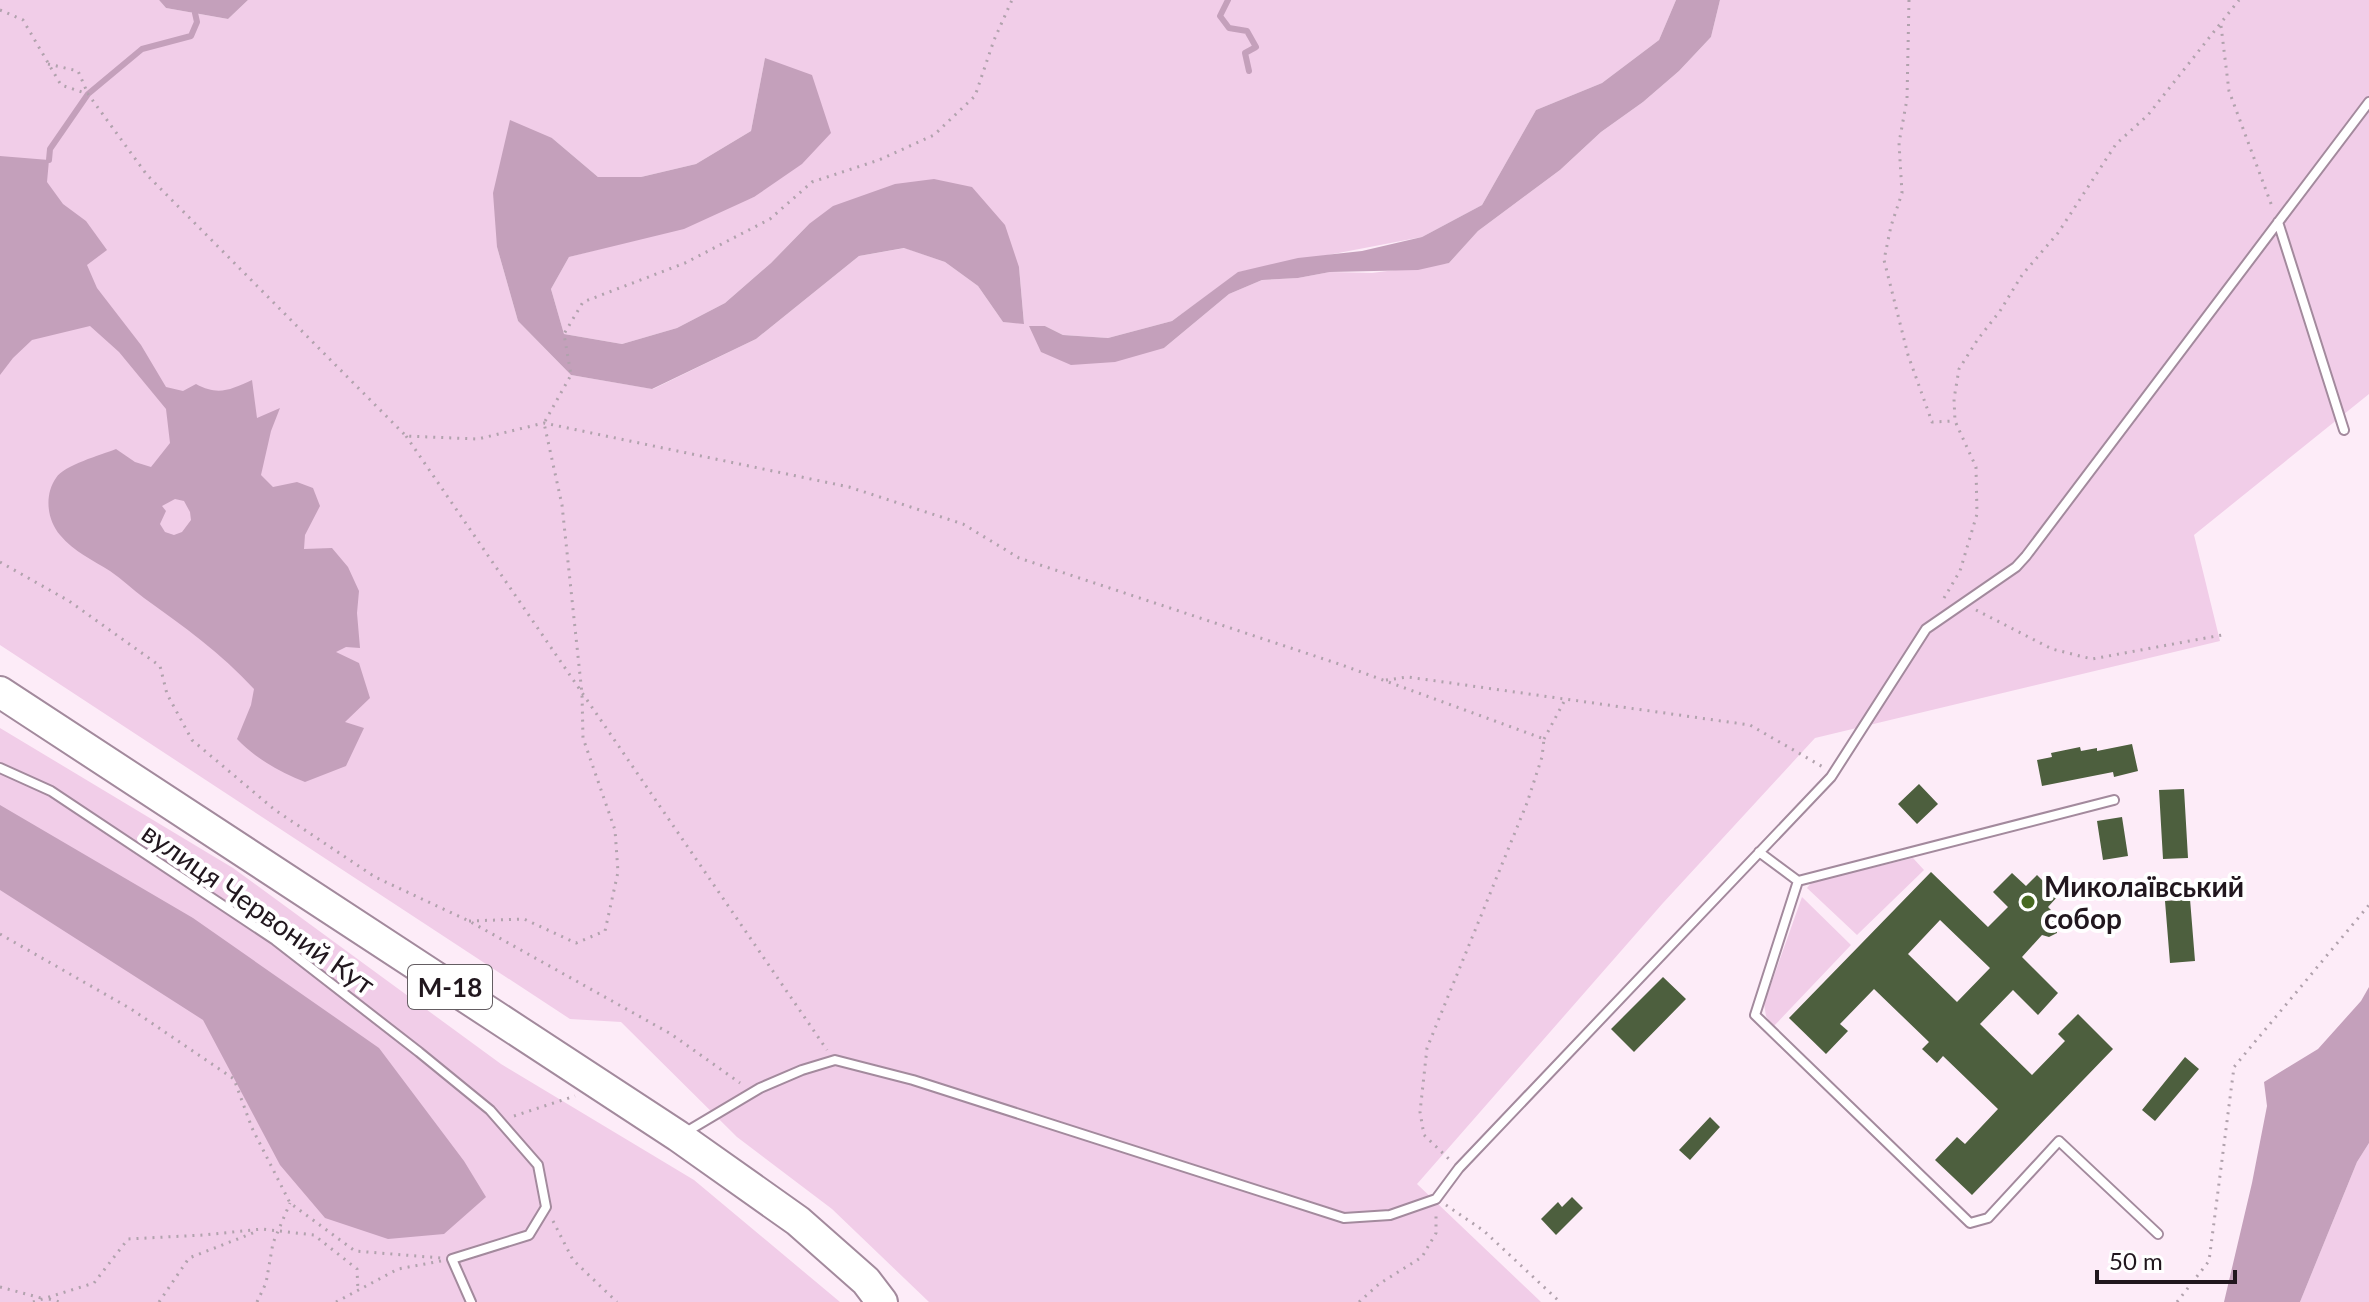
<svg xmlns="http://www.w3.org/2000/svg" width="2369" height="1302" font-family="Lato,sans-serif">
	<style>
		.green { fill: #f1cde8; fill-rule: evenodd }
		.water { fill: #c4a0bb; fill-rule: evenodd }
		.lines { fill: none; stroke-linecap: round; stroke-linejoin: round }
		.stream { stroke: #c4a0bb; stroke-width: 6 }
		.building { fill: #4d5f3e; fill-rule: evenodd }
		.lane-casing { stroke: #a38a9d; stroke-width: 12 }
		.highway-casing { stroke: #a38a9d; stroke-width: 34 }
		.path { stroke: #b1a2ad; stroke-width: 3; stroke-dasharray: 2 6; stroke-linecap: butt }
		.lane { stroke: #fff; stroke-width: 8 }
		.highway { stroke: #fff; stroke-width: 30 }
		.poi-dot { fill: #466921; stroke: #fff; stroke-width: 3 }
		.labels { text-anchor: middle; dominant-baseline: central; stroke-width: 8; stroke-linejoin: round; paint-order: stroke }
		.shield { fill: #fff; stroke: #645d62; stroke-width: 2 }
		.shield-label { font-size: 26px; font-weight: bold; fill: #21171e }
		.poi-label { font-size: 28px; font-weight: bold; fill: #21171e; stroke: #fff; text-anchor: start }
		.street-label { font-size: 28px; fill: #21171e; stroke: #fff }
	</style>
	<rect width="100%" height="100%" fill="#fdecf8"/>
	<path class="green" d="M0 0H159L166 8 228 19 248 0H1676L1659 40 1602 83 1536 110 1482 205 1422 237 1239 272 1172 321 1108 338 1063 335 1045 326 1041 352 1164 348 1229 294 1262 280 1298 278 1330 272 1372 273 1449 263 1478 231 1560 170 1601 132 1643 102 1679 71 1711 37 1720 0H2369V394L2194 535 2220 641 1815 738 1663 903 1417 1184 1541 1302H929L832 1209 737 1137 621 1022 570 1019 0 645ZM765 58 754 197 626 242 569 257 551 289 564 334 622 344 677 328 725 303 771 263 809 224 1019 267 1024 323 1003 322 978 286 945 262 905 248 859 256 756 339 653 389 571 375 518 321 497 247 552 138 598 177H641L696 164 751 131Z
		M0 728 233 868 501 1064 694 1180 840 1302H0Z
		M1913 858 1924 870 1857 935 1807 888 1812 882Z
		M1802 897 1851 945 1773 1027 1766 1016 1764 1004Z
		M2369 1143V1302H2300L2357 1162Z"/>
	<path class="water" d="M159 0H248L228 19 166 8Z
		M1676 0H1720L1711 37 1679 71 1643 102 1601 132 1560 170 1478 231 1449 263 1418 270 1330 272 1298 278 1262 280 1229 294 1164 348 1115 362 1071 365 1041 352 1029 326H1045L1063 335 1108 338 1172 321 1238 272 1298 258 1362 251 1422 237 1482 205 1536 110 1602 83 1659 40Z
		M765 58 812 75 831 133 802 164 754 197 684 229 569 257 551 289 564 334 622 344 677 328 725 303 771 263 809 224 833 206 895 184 934 179 972 187 1005 225 1019 267 1024 324 1003 322 978 286 945 262 904 248 859 256 756 339 652 389 571 375 518 321 497 247 493 193 510 120 552 138 598 177H641L696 164 751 131Z
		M0 156 49 160 47 182 63 204 86 221 107 250 87 265 97 288 141 345 166 387 183 391 196 384C218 396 230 390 252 380L257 418 280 408 271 431 261 475 273 487 297 482 313 488 320 506 305 535 304 549 332 548 348 567 359 591 357 613 360 648 346 647 336 652 359 663 370 698 345 722 364 728 346 766 305 782C280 772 256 759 237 739L251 705 254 689C221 653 183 626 144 598 133 590 122 579 110 571 93 560 74 552 60 535 47 520 44 495 56 478 64 465 101 455 116 449L135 462 151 467 170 443 166 409 119 352 90 326 32 340 13 358 0 375ZM175 499 184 501 190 512 191 520 182 532 174 535 165 532 160 524 166 511 162 506Z
		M0 805 193 918 379 1048 464 1161 486 1197 444 1234 388 1239 325 1218 280 1165 203 1020 0 890Z
		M2369 987V1143L2357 1162 2300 1302H2224L2252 1183 2267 1106 2264 1082 2318 1049 2361 1001Z"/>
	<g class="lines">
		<path class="stream" d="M1228 0 1220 16 1229 28 1247 31 1256 47 1245 53 1249 71
			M49 160 50 149 88 94 142 49 191 36 197 22 195 13"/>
	</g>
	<path class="building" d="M2132 744 2138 771 2114 777 2113 772 2042 786 2037 760 2052 757 2051 753 2080 747 2081 751 2097 748V751Z
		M1919 784 1938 804 1917 824 1898 804Z
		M2184 789 2188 858 2163 859 2159 790Z
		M2122 817 2128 856 2103 860 2097 821Z
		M1931 872 1988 927 2008 907 1993 892 2012 873 2026 886 2037 875 2058 896 2048 907 2059 918 2056 921 2057 933 2049 937 2042 935 2022 957 2058 993 2038 1015 2013 990 1980 1024 2032 1075 2065 1041 2058 1034 2078 1014 2113 1049 1972 1195 1935 1160 1957 1137 1965 1144 1998 1109 1943 1056 1937 1063 1922 1049 1929 1042 1874 989 1840 1024 1848 1031 1826 1054 1789 1018ZM1940 920 1990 968 1957 1002 1908 954Z
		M2190 899 2195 961 2170 963 2165 901Z
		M1663 977 1686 999 1634 1052 1611 1029Z
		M2185 1057 2199 1069 2155 1121 2142 1110Z
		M1710 1117 1720 1127 1690 1160 1679 1150Z
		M1572 1197 1583 1208 1556 1235 1541 1219 1558 1202 1562 1207Z"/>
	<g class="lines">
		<defs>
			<path id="lane" d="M2278 222 2344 430
				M0 768 51 791 275 940 419 1052 490 1110 538 1165 546 1207 529 1235 452 1259 471 1302
				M1759 852 1798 881 2114 800
				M1798 881 1755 1015 1970 1223 1988 1218 2059 1141 2158 1234
				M686 1132 760 1088 802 1070 835 1060 913 1080 1344 1218 1390 1215 1436 1199 1459 1168 1831 777 1926 629 2016 567 2026 556 2369 102"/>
			<path id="highway" d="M0 692 678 1136 798 1221 866 1281 882 1302"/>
		</defs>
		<use href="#lane" class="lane-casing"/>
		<use href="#highway" class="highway-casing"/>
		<path class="path" d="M1909 0 1907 99 1899 143 1902 193 1891 226 1884 260 1908 355 1932 422 1955 421
			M0 10 23 20 61 85 88 94 147 175 406 436 478 439 544 423 849 487 963 524 1019 558 1339 664 1544 739 1542 757 1527 803 1427 1048 1420 1112 1424 1135 1450 1160
			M2221 26 2229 91 2273 209
			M48 64 78 71 88 94
			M406 436 827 1050
			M0 562 69 601 160 666 167 694 192 740 275 810 375 877 469 921 671 1034 740 1083
			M1944 598 1960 571 1977 514 1976 467 1955 421 1954 399 1959 369 1978 339 2000 311 2022 275 2058 233 2116 144 2148 115 2239 0
			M1976 610 2052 649 2092 659 2222 635
			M1386 680 1408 677 1750 725 1823 767
			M1544 739 1566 698
			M469 921 524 919 576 943 605 931 618 872 615 830 583 738 582 694 562 505 544 423 571 375 564 334 583 302 685 263 770 219 812 182 879 160 934 135 975 96 994 40 1012 0
			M0 934 131 1009 234 1079 252 1128 290 1203 355 1251 441 1258
			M514 1116 575 1096
			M1446 1205 1484 1231 1560 1302
			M553 1221 573 1260 617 1302
			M0 1287 41 1298
			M49 1299 60 1302
			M33 1302 94 1283 128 1239 204 1235 262 1229 314 1235 357 1269 358 1291
			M159 1302 189 1258 258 1231
			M257 1302 266 1283 273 1243 290 1203
			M336 1302 398 1269 441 1261
			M1359 1302 1379 1284 1422 1257 1436 1233V1214
			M2177 1302 2209 1261 2234 1067 2369 905"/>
		<use href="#lane" class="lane"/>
		<use href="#highway" class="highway"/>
	</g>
	<circle class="poi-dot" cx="2028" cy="902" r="8"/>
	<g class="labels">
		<rect class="shield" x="408" y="965" width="84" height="44" rx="6"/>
		<g class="shield-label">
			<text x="450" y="987">М-18</text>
		</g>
		<g class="poi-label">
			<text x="2044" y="886">Миколаївський<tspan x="2044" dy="32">собор</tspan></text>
		</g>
		<g class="street-label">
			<text transform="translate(259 908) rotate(35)">вулиця Червоний Кут</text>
		</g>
	</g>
	<path d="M2097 1270v12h138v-12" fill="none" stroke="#21171e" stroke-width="4"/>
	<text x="2109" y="1270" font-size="24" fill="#21171e" stroke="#ffffff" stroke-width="6" paint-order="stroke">50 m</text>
</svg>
